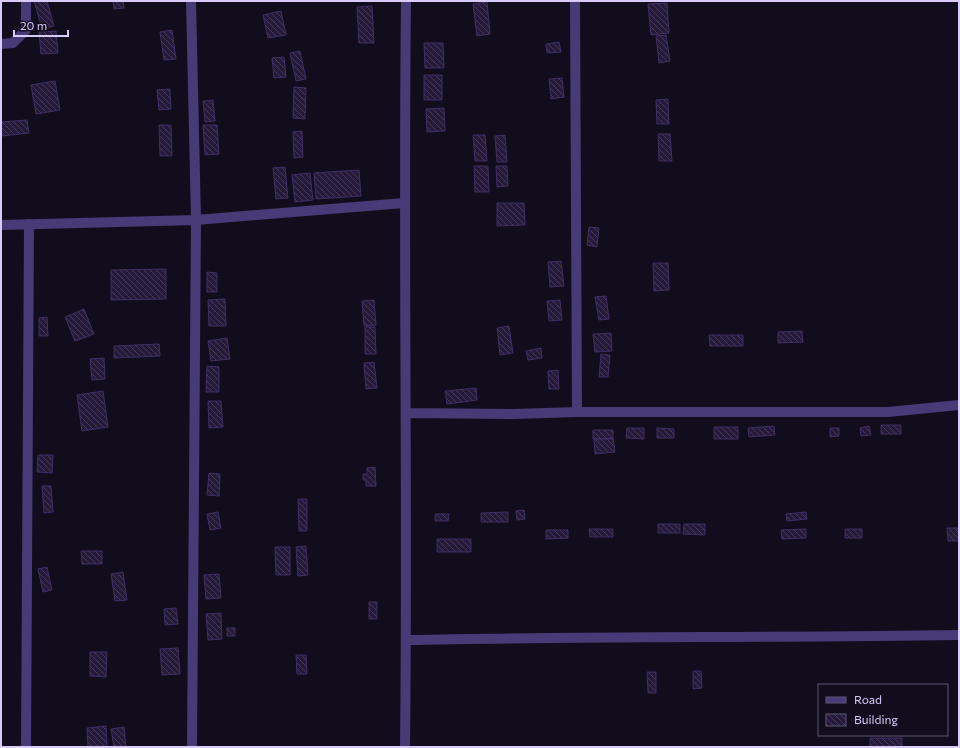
<svg xmlns="http://www.w3.org/2000/svg" width="960" height="748" font-family="Commissioner,sans-serif">
	<style>
		.building { fill: url(#building-back-hatch); stroke: #412e65 }
		.lines { fill: none; stroke-linecap: round; stroke-linejoin: round }
		.minor { stroke: #463b77; stroke-width: 10 }
	</style>
	<defs>
		<pattern id="building-back-hatch" width="6" height="6" patternUnits="userSpaceOnUse"><rect width="6" height="6" fill="#261a3b"/><path d="M-1 5l2 2M0 0l6 6M5-1l2 2" fill="none" stroke="#453a58"/></pattern>
	</defs>
	<rect width="100%" height="100%" fill="#110d1c"/>
	<path class="building" d="M34 1H47L54 26 42 29Z
		M113 1H123L124 8 114 9Z
		M487 2 490 34 477 36 473 4Z
		M667 3 669 33 651 35 648 4Z
		M372 6 374 43H359L357 7Z
		M281 11 286 35 268 38 263 15Z
		M172 30 176 59 164 60 160 32Z
		M56 31 58 53 41 54 39 32Z
		M666 35 670 61 659 63 656 36Z
		M559 42 561 52 547 53 546 44Z
		M424 43H443L444 68H425Z
		M300 51 306 79 296 81 290 53Z
		M284 57 286 77 274 78 272 58Z
		M424 75H442V100H424Z
		M562 78 564 97 551 99 549 79Z
		M55 81 60 110 36 114 31 85Z
		M294 87 306 88 305 119 293 118Z
		M170 89 171 109 159 110 157 90Z
		M668 99 669 124H657L656 100Z
		M213 100 215 121 205 122 203 101Z
		M444 108 445 131 427 132 426 109Z
		M27 120 29 133 1 136V122Z
		M159 125H171L172 156H160Z
		M203 125H217L219 154 205 155Z
		M302 131 303 157 294 158 293 132Z
		M658 134H670L672 161H659Z
		M473 135H485L487 161H475Z
		M505 135 507 162H497L495 136Z
		M474 166H488L489 192H475Z
		M496 166H507L508 186 497 187Z
		M285 167 288 198 276 199 273 168Z
		M359 170 361 196 316 199 314 173Z
		M310 173 313 200 295 202 292 175Z
		M497 203H524L525 225 497 226Z
		M589 227 599 228 597 247 587 245Z
		M561 261 564 286 550 287 548 262Z
		M653 263H668L669 290 654 291Z
		M166 269V299L111 300V270Z
		M207 272 217 273V292H207Z
		M606 296 609 319 599 320 595 297Z
		M225 299 226 326H209L208 300Z
		M374 300 376 325 364 326 362 301Z
		M560 300 562 320 549 321 547 301Z
		M84 309 94 334 75 341 65 317Z
		M47 317 48 336H39V318Z
		M509 326 513 353 500 355 497 328Z
		M365 327H375L376 354H365Z
		M802 331 803 342 778 343V332Z
		M611 333 612 351 595 352 593 334Z
		M709 335H743V346H710Z
		M227 338 230 359 211 361 208 341Z
		M159 344 160 356 114 358V346Z
		M541 348 542 358 528 360 526 351Z
		M601 354 610 355 608 377H599Z
		M104 358 105 379 92 380 90 359Z
		M374 362 377 388 366 389 364 363Z
		M207 366 219 367V392H206Z
		M558 370 559 389H549L548 371Z
		M476 388 477 400 447 404 445 391Z
		M103 391 108 427 82 431 77 395Z
		M208 401H221L223 427 209 428Z
		M881 425H901V434H881Z
		M774 426 775 435 749 437 748 428Z
		M869 426 871 435 861 436 860 428Z
		M714 427H738V439H714Z
		M627 428H644V439L626 438Z
		M657 428 674 429V438H657Z
		M830 428H839V436L830 437Z
		M593 430H613V439H593Z
		M613 438 615 452 595 454 594 439Z
		M38 455H53L52 473 37 472Z
		M375 467 376 486H366V480H363V474H367V468Z
		M209 473 220 474 219 496 207 495Z
		M42 486H51L53 512 44 513Z
		M298 499H307V531H299Z
		M524 510 525 519 517 520 516 511Z
		M218 512 221 528 210 530 207 514Z
		M508 512V522H481V513Z
		M806 512 807 519 787 521 786 514Z
		M435 514H449L448 521H435Z
		M658 524H680V533H658Z
		M684 524H705V535L683 534Z
		M947 528H959V541H948Z
		M589 529H613V537H590Z
		M806 529V538L782 539 781 530Z
		M845 529H862V538H845Z
		M546 530H568V538L546 539Z
		M437 539H471V552H437Z
		M306 546 308 575 298 576 296 547Z
		M275 547H290V575H276Z
		M81 551H102V564H82Z
		M47 567 52 590 43 592 38 569Z
		M123 572 127 600 115 601 111 574Z
		M219 574 221 598 206 599 204 575Z
		M369 602H377V619H369Z
		M176 608 178 624 165 625 164 609Z
		M221 613 222 639 208 640 206 614Z
		M227 628H235V636H227Z
		M178 648 180 674 162 675 160 649Z
		M90 652H107L106 677 90 676Z
		M296 655H306L307 674H297Z
		M693 671H701L702 688 693 689Z
		M647 672H656V693H648Z
		M106 726 107 747H88L87 728Z
		M124 727 126 747H114L111 729Z
		M870 738H902V747H870Z"/>
	<g class="lines">
		<path class="minor" d="M191 1 196 220 192 747
			M575 1 577 412H888L959 405
			M1 44 13 43 26 30V1
			M1 225 196 220 404 203
			M406 413 514 414 577 412
			M406 640C590 636 775 638 959 635
			M26 747 29 224
			M405 747C408 498 403 250 406 1"/>
	</g>
	<rect width="960" height="748" fill="none" stroke="#d8cbfb" stroke-width="4"/>
	<rect x="818" y="684" width="130" height="52" fill="#110d1c" stroke="#615975"/>
	<rect x="826" y="697" width="20" height="6" fill="#463b77" stroke="#615975"/>
	<text x="854" y="704" font-size="12" fill="#d8cbfb">Road</text>
	<rect x="826" y="714" width="20" height="12" fill="url(#building-back-hatch)" stroke="#615975"/>
	<text x="854" y="724" font-size="12" fill="#d8cbfb">Building</text>
	<path d="M14 30v6h54v-6" fill="none" stroke="#d8cbfb" stroke-width="2"/>
	<text x="20" y="30" font-size="12" fill="#d8cbfb" stroke="#110d1c" stroke-width="3" paint-order="stroke">20 m</text>
</svg>
